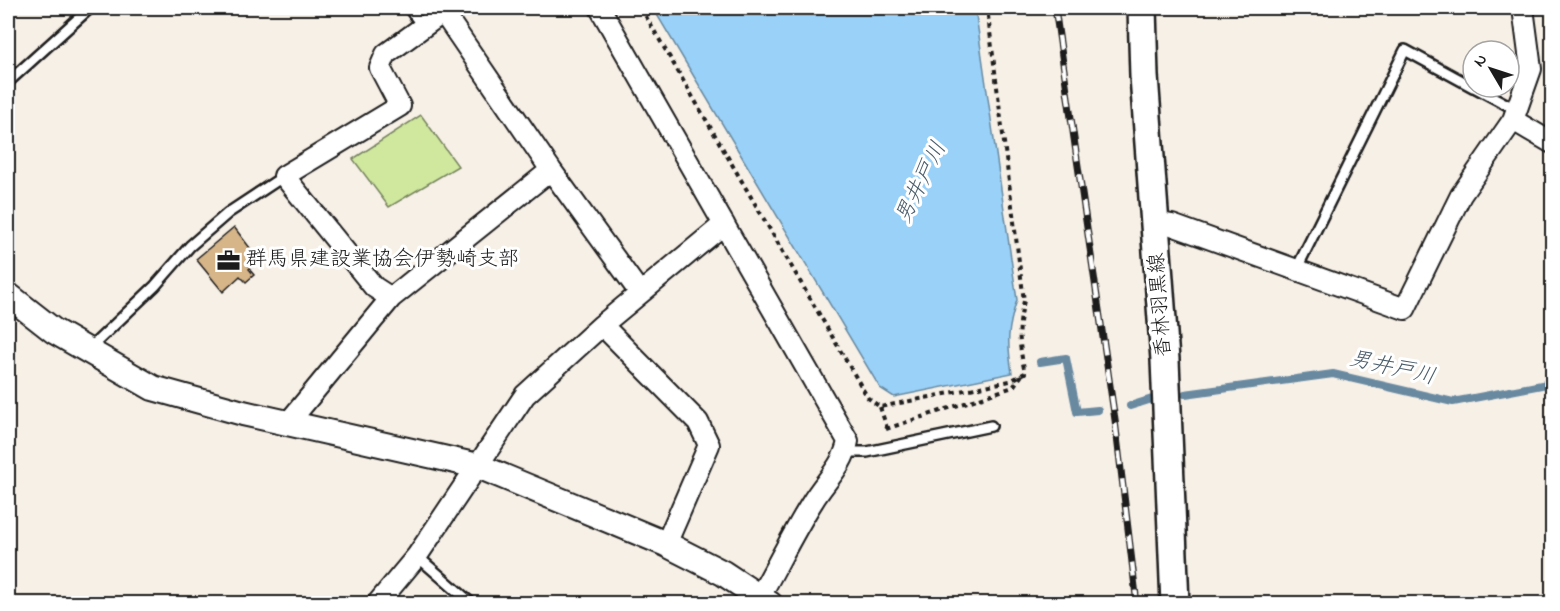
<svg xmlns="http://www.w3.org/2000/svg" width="1560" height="611" font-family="'Indie Flower','Klee One',sans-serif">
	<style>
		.green { fill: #cfe89e; stroke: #76825d; stroke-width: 1.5 }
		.water { fill: #99d1f8; stroke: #6789a0; stroke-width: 1.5 }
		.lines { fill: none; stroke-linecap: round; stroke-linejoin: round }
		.stream { stroke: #6789a0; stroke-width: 8 }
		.building { fill: #d6b589; stroke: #1c1c1c; stroke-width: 1.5 }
		.service-casing { stroke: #1c1c1c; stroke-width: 14 }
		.minor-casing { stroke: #1c1c1c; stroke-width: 24 }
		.tertiary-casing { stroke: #1c1c1c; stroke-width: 28 }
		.secondary-casing { stroke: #1c1c1c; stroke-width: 32 }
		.path { stroke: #1c1c1c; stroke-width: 4; stroke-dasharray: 4.5 4.5; stroke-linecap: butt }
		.service { stroke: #fff; stroke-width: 9 }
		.minor { stroke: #fff; stroke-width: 20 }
		.tertiary { stroke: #fff; stroke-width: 24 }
		.secondary { stroke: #fff; stroke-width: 27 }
		.rail-casing { stroke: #1c1c1c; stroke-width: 7 }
		.rail { stroke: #fff; stroke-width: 4.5; stroke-dasharray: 14; stroke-linecap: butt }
		.labels { text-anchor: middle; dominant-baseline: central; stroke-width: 6; stroke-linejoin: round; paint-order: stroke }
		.poi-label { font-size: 21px; fill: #1c1c1c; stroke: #fff; text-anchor: start }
		.street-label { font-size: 21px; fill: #1c1c1c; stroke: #fff }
		.water-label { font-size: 22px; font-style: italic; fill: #485b69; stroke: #fff }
	</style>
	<rect width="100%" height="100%" fill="#f7f0e7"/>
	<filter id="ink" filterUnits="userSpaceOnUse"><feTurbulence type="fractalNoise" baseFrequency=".0167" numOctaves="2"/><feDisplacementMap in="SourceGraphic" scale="12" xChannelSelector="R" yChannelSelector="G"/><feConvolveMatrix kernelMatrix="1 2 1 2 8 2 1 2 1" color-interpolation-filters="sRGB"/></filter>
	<g filter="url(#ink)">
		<path class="green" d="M421 115 458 166 389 207 353 159Z"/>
		<path class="water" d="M653 8H975L1017 300C1007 330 1007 342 1012 373L894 397 880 388Z"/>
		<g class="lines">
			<path class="stream" d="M1040 362 1066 358 1077 412 1098 410
				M1185 394 1333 374 1453 402 1552 383
				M1130 406 1152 399"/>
		</g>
		<path class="building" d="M234 227 260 261 249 269 254 275 246 282 240 276 223 292 196 259Z"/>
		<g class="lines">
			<defs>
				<path id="service" d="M409 8 423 27
					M8 82 90 8
					M1474 87 1517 110
					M1296 270 1405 50 1473 87
					M89 349 155 286 190 246 228 213 284 176
					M846 452H867L991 426
					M417 556 472 604"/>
				<path id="minor" d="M600 8 848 441C844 465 825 481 813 501 794 531 778 564 760 596
					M443 12 551 170 640 293
					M1513 120 1552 143
					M1155 222 1172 225 1405 309 1461 195 1513 120 1531 69 1523 8
					M391 298 374 287 284 176 400 106 380 68 386 54 449 8
					M602 325 698 422 709 445 666 544
					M288 423 391 298 551 170
					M377 604 417 556 525 395 602 325 724 224"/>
				<path id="tertiary" d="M8 295 54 331 153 388 243 413 478 466 666 544 723 573 770 604"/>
				<path id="secondary" d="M1142 8 1144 76 1165 360 1175 604"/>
			</defs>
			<use href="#service" class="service-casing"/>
			<use href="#minor" class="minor-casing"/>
			<use href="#tertiary" class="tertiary-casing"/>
			<use href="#secondary" class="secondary-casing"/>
			<path class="path" d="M641 8 868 398 880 407 1010 381 1025 373C1019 345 1017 329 1024 301L987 8
				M880 407 887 428
				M886 429 1013 387 1022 375"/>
			<use href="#service" class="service"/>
			<use href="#minor" class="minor"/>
			<use href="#tertiary" class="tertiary"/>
			<use href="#secondary" class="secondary"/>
			<defs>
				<path id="rail" d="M1055 8 1115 420 1137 604"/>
			</defs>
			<use href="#rail" class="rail-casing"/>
			<use href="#rail" class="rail"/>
		</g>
	</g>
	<defs>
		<symbol id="office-bare" viewBox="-9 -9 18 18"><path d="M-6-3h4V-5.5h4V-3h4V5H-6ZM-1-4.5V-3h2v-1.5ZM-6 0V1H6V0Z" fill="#1c1c1c" stroke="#fff" stroke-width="2.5" paint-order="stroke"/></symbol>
	</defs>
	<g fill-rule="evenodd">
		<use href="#office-bare" x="212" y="244" width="33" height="33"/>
	</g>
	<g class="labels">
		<g class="poi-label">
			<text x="246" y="260">群馬県建設業協会伊勢崎支部</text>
		</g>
		<g class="street-label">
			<text transform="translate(1161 305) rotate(-94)">香林羽黒線</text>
		</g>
		<g class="water-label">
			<text transform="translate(922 183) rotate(-64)">男井戸川</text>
			<text transform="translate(1392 369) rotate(13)">男井戸川</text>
		</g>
	</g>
	<rect width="1560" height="611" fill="none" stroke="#fff" stroke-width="30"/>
	<rect x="15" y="15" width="1530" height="581" fill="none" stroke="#1c1c1c" stroke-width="2" filter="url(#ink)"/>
	<g transform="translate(1491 69) rotate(309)"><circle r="28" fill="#ffffff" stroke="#a4a4a4" stroke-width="1.5"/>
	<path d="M0-4.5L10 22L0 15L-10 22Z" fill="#1c1c1c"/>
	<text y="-9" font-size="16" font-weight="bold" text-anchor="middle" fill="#1c1c1c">N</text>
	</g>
</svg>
